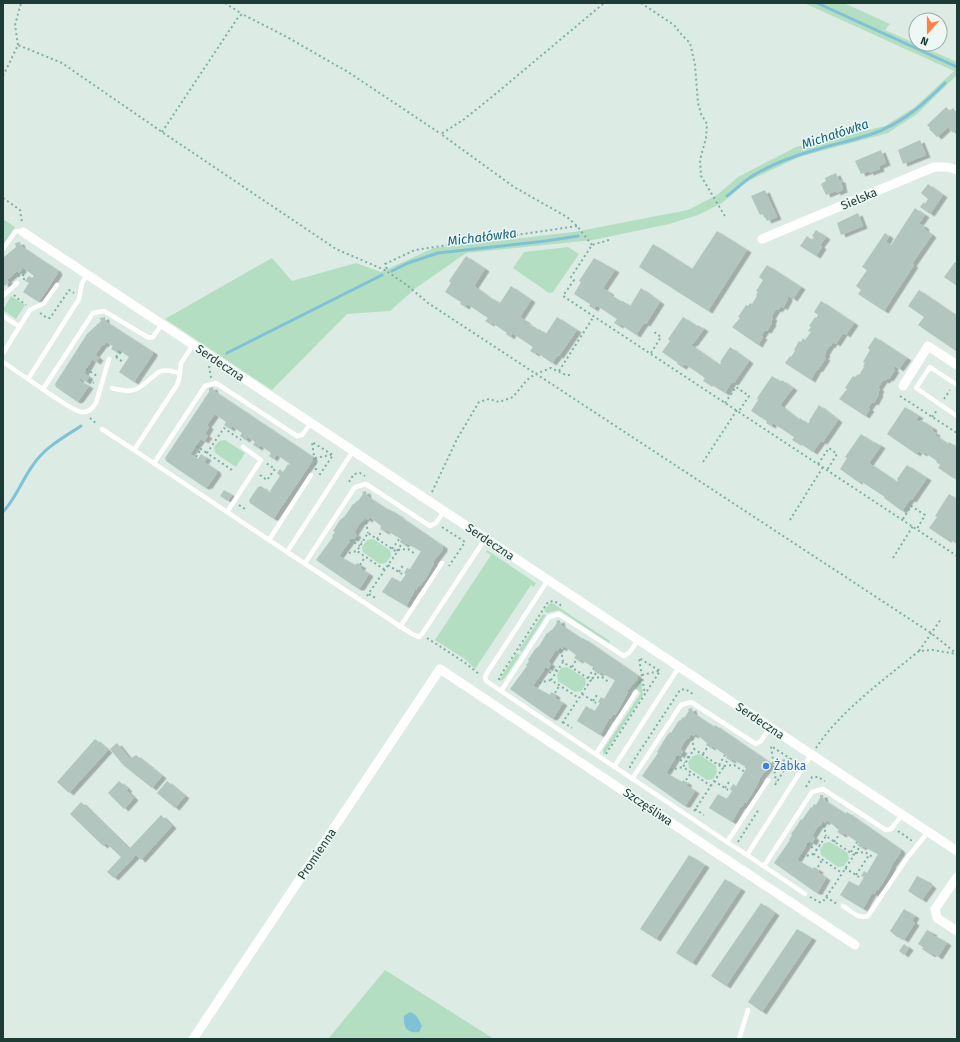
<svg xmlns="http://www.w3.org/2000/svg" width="960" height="1042" font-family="'Fira Sans',sans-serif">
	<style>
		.green { fill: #b3dec2 }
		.water { fill: #7fc2d6 }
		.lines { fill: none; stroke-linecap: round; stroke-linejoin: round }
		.stream { stroke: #7fc2d6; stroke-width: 3 }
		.building { fill: #b2c5bf; filter: url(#shadow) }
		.path { stroke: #7ab1a4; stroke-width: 2; stroke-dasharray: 2 3; stroke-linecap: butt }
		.lane { stroke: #fff; stroke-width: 4.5 }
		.street { stroke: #fff; stroke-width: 9 }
		.shop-dot { fill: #3f7fe0; stroke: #edf7f3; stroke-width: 1.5 }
		.labels { text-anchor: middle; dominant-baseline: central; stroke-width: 3; stroke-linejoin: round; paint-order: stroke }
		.street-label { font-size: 12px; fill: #1d3b35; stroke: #edf7f3 }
		.shop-label { font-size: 12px; fill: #366cbe; stroke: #edf7f3; text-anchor: start }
		.water-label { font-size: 13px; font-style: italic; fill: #13637c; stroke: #edf7f3 }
	</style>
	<defs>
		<filter id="shadow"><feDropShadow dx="4.5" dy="2.5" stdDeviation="0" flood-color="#0004"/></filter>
	</defs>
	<rect width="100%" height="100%" fill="#ddebe5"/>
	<path class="green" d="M804 3H844L890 24 885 30 957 62V75L917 114 888 133 799 157 748 181 722 203 698 215 669 224 593 240 466 253 416 288 390 311 347 314 272 390 165 319 272 258 292 281 356 263 381 272 434 248 574 232 688 210 717 195 738 177 796 147 885 126 915 107 954 71Z
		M3 219 15 227 3 245Z
		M568 247 579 254 553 292 549 293 513 268 524 252Z
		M11 296 25 305 16 319 3 310Z
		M225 440 245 453 236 467 215 453 214 447 219 441Z
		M373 539 390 550 391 556 386 563 380 564 363 552 362 547 367 540Z
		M487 550 536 583 534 587 531 585 475 669 465 659 435 640 491 555 486 552Z
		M550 603H552L610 641 609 643 559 610 547 613 544 611Z
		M543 614 546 615 522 652 519 650Z
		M517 653 520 655 504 679 500 681V679Z
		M567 667 585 678 586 684 581 691 575 692 558 681 557 675 561 668Z
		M641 678 643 695 604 755 603 750 641 693 635 688Z
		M699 754 716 766 717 772 713 779 707 780 689 768 688 762 693 756Z
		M830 842 848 853 849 859 844 866 838 867 821 855 820 850 824 843Z
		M385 970 494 1039H328Z"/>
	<path class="water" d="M410 1012C418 1015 418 1019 422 1026L419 1032C407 1034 403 1027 404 1016Z"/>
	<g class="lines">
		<path class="stream" d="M817 3 957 67
			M727 196C736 189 744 181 754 175 772 164 794 156 815 150 837 143 861 139 882 130 907 119 926 102 945 83
			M392 271 408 263 438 253 546 241 578 236
			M227 353 382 275
			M3 512C16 498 22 480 33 465 44 448 64 437 81 426"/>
	</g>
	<path class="building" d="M946 107 950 111 953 108 957 113V129L953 133 948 127 937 137 929 129 930 128 927 125Z
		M920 140 926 155 903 164 898 150Z
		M881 150 886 163 879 166 880 169 869 173V171L861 174 855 161Z
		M836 173 839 180H841L843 190 836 193V191L826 195 821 184 826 181 825 178Z
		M928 184 943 195 930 214 920 207 924 202 925 204 928 199 921 193Z
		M765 190 777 217 767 221 763 214 760 215 751 196Z
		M915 208 925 215 918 225 921 224 925 227 924 229 932 235 912 264 914 265 884 311 858 294 861 290 856 286 867 270 862 267 885 233 889 236 886 242 891 245Z
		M858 213 863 226 841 235 837 223Z
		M816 230 826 237 820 245 822 247 816 256 800 246 807 236 812 240 814 237 812 236Z
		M717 231 747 250 708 311 639 267 653 244 692 269Z
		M20 242 21 246 57 270 58 273 40 300 37 301 23 292 29 283 25 281 29 276 32 278 34 276 22 267V270L19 273 17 271 7 280 9 282 5 286 3 283V258L16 247 15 243Z
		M466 256 485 269 474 286 493 300 494 299 500 303 511 286 531 300 520 317 526 321V322L538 330 539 329 546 334 557 317 577 330 559 356 558 355 552 363 536 352 535 354 530 351 533 347 512 333 510 337 506 334 507 333 491 322 490 324 485 321 488 318 467 304 465 307 460 304 461 302 445 292 451 283 449 281Z
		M594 258 615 270 603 288 610 293 609 294 622 302 623 301 630 306 641 288 660 302 646 324 644 323 636 335 620 324 619 326 614 323 617 319 596 305 594 309 589 306 590 304 574 294 581 282 579 281Z
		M955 262 957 263V286L944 277Z
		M767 265 801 287 793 299 789 296 787 298 788 299 783 308 781 306 778 310 776 309 771 317 773 318 771 322 772 323 767 331 765 330 761 336 763 337 758 345 732 327 740 318 738 317 746 305 748 306 750 303 752 304 757 296 756 295 758 292 756 291 763 280 759 277Z
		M919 290 957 316 956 351 918 325 924 317 908 306Z
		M821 301 854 323 846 335 843 333 836 344 833 342 831 346 830 345 825 353 826 354 824 357 826 358 818 370 817 369 811 380 785 363 790 356 791 357 795 351 794 350 799 341 801 342 803 338 805 340 811 332 808 331 811 327 809 326 815 317 816 318 818 315 814 312Z
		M105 317V321L153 352V354L134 382 119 372 129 357 118 349 116 352 111 349 113 346 106 342 104 345 103 344 95 355 99 358 96 362 92 359 84 373 89 377 86 382 80 378 79 380 89 386 79 400 76 401 56 387 55 384 87 334 101 321 100 318Z
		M683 317 697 326 698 325 704 329 693 344 692 343 691 345 720 365 721 362H720L730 347 749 361 734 383 732 382 725 393 709 383 708 384 703 381 705 378 685 364 682 367 677 364 678 363 662 352 670 341 668 339Z
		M875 337 907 358 899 369 895 366 893 369 895 370 889 379 888 378 885 381 883 380 878 388 880 389 878 393 879 394 874 403 872 402 868 408 870 409 865 416 839 399 847 389 845 388 853 376 855 377 858 374 859 375 864 367 863 366 865 363 863 362 870 350 868 348Z
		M772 376 781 382 782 380 793 388 780 405 799 420 800 418 808 424 810 421H809L819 405 838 420 823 442 821 441 813 452 798 442 797 443 792 440 794 437 773 423 771 426 766 423 767 421 751 411 758 400 757 398Z
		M213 387 214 391 313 457V460L274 518H272L250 503 249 500 258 487 261 486 270 493 271 491H270L280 476 277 473 280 469 283 472 288 464 289 465 290 464 276 454 273 459 269 456 271 453 260 445 258 448 253 445 255 442 248 437 245 440 240 436 242 433 232 426 230 429 224 425 226 422 215 414 207 425 209 427 205 434 208 436 204 441 201 439 190 454 198 459 201 454 207 458 204 462 216 470 217 473 208 486 204 487 166 461 165 458 209 392V388Z
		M905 407 919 416 916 420 919 422 921 420 933 428 932 431 936 433 935 435 948 444 949 442 957 447V476L955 479 938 468 940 465 936 462 937 461 924 452 923 454 918 451 916 454 887 434Z
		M861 434 874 443 875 442 881 446 869 463 897 482 898 480 897 479 907 465 927 478 912 500 910 499 902 511 884 498 885 497 859 480 858 482 840 469 847 458 845 457Z
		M224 490 232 495 228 501 220 496Z
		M366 491 367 496 388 510 389 509 400 516H399L443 546V549L433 562 434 563 426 578 420 586 419 585 416 590H415L406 606 382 592 392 577 400 582 402 580 406 574 404 573 407 568 410 569 421 551 406 543 404 545 400 542 401 539 386 530 385 532 380 529 381 526 370 517 368 520 365 518 362 522H361L354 533 357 535 354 539 352 538 339 556 355 565 357 563 362 566 360 568 369 574 360 588H357L316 560 333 537 332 536 335 532 333 531 340 520 345 516 353 504H354L357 501H358L363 494 362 492Z
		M949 494 957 499V544L948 538 947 540 929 528 937 517 935 516Z
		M560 620 561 625 582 639 583 638 637 675 638 678 627 691 628 692 620 707 615 715 613 714 610 719H609L600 735 577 721 586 706 594 711 596 709 600 703 598 702 601 697 604 699 615 680 600 672 599 674 594 671 595 669 593 667 580 659 579 661 574 658 576 655 564 646 562 649 560 647 557 651H555L548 662 551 664 548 669 546 667 533 686 550 695 551 692 556 695 555 698 563 703 554 717 551 718 510 689 527 666 526 665 529 661 528 660 535 649 539 646 547 633H548L551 630H552L557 623 556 621Z
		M692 708 693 713 714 727 715 725 769 762 770 765 759 779H760L752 794 746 803 745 802 742 807 741 806 732 822 709 808 718 794 726 799 728 797 732 791 730 789 733 784 736 786 747 767 732 759 731 761 726 758 727 756 712 746 711 748 706 745 707 743 696 734 694 736 691 734 688 739 687 738 680 749 683 751 680 756 678 754 666 773 682 782 683 780 688 783 686 785 695 791 686 805H683L642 776 658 753 657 752 666 737 670 732 671 733 679 720 680 721 683 717 684 718 689 711 688 709Z
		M95 739 108 750 69 793 57 782Z
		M117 743 130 759 136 755 162 776 152 788 123 765 110 749Z
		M119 781 128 789 126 790 134 798 124 809 108 793Z
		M167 781 185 796 175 808 157 793Z
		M820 795H823L824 800 846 814 847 812 900 849 901 852 891 866H892L884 881 878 890 877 889 874 894 872 893 863 909 840 895 849 881 858 886 860 884 864 877 861 876 864 871 867 873 878 854 863 846 862 848 857 845 859 843 844 833 842 835 837 832 839 830 827 820 825 823 823 821 820 826 819 825 812 836 815 838 812 843 809 841 797 860 813 869 814 867 819 870 818 872 826 878 818 892H815L774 863 790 840H789L792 835 791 834 798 824 801 819 802 820 811 807 812 808 814 804 816 805 820 798Z
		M81 802 129 849 161 815 172 826 141 860 136 855 114 878 107 872 121 857 106 843 103 846 70 814Z
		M689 855 705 865 656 939 640 929Z
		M917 876 927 881V882L932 886 922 900 908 891Z
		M725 879 741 889 692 963 676 953Z
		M761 903 775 913 726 986 711 976Z
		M904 909 915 916 912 921 915 923 904 940 899 937H897L890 931Z
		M797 929 812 938 762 1012 748 1002Z
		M927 930 933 933 932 935 935 937 936 936 947 943 938 957 932 953 931 955 922 949 923 947 918 944Z
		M904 944 909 948 904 955 899 951Z"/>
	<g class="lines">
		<path class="path" d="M225 3 242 14
			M641 3 674 25 681 34 690 43 695 65 698 103 701 114 707 124 706 138 700 160 701 176 726 218
			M18 45 15 25 21 3
			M3 76 18 45 62 63 162 132 336 249 387 271
			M162 132 237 19 242 14 285 36 348 72 441 134
			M3 198 20 210 22 223
			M577 226 415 250 385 264 388 272 408 286 428 303 931 633 957 654
			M609 240 592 245 571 277 574 280 563 296 957 556
			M592 245 577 226 567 217 514 187 441 134 463 120 493 96 604 3
			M18 276 22 274 25 277 23 281
			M14 295 17 298 26 305
			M40 313 47 318H50L69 290 74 293
			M651 353 661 337 654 332
			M116 357 123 362
			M116 357 121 351
			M209 366 211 378
			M86 369 97 376
			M559 371 594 316
			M89 380 94 383
			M900 396 957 433
			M944 399 950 390
			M725 403 736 387 749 396 739 411
			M932 417 937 410
			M90 418 97 424
			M196 446 207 453
			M196 457 201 449
			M315 458 331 455
			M703 462 737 410
			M818 464 829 448 837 454 827 470
			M232 470 207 453 224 428 241 440
			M316 470 312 442 333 455 318 477
			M260 475 267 480 275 469 266 463
			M349 482 354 474 360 473 365 476
			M432 492 457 439 479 402 489 399 499 402 513 397 527 380 535 374 551 368 566 375H570
			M239 505 245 509
			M903 519 911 506 925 515 917 529
			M790 520 823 467
			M366 522 368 533
			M442 527 465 542 449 566
			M357 539 362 542
			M377 539 381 532
			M350 540 360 546
			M392 549 400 538
			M398 550 408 549 415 554
			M397 551 401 545
			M344 554 357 551
			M893 558 913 526
			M360 565 365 557
			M388 565 402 574
			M399 572 403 565
			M369 594 377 599
			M367 596 397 552 368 533 357 551 385 570
			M427 638 464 662 479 674
			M561 650 563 662
			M919 651 941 619
			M551 667 557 671
			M572 667 576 660
			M545 669 554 675
			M642 675 659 671
			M588 678 594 668
			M592 678 602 677 610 683
			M592 679 596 673
			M499 680V678L548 602 554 601 562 606
			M539 683 551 680
			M555 693 559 686
			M582 694 596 703
			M593 701 597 695
			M563 722 572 728
			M562 723 563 722 591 680 563 662 551 680 579 698
			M692 738 694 749
			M816 748C840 711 885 679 919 651L933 650 956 654
			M606 754 660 671 639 658 645 695
			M683 754 689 758
			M703 754 707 748
			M676 757 685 763
			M773 763 790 759
			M719 765 725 755
			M724 766 734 765 743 771 746 767
			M724 767 727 761
			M630 768V766L680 690 685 689 693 694
			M670 770 683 767
			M686 780 691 773
			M714 781 728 790
			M775 785 791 759 771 746 776 782
			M806 787 812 777H818L825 781
			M725 788 729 782
			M695 809 704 815
			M694 811 723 768 694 749 683 767 711 786
			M824 825 826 836
			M898 831 911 840V841
			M738 842 759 809
			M815 842 820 845
			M834 842 839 835
			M807 844 817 850
			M851 852 857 842
			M856 853 865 852 874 858
			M855 854 859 848
			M802 857 814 854
			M818 867 822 860
			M845 868 859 877
			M856 875 869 855
			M810 897 819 902C823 903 824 900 826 897 836 883 845 869 854 855L826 836 814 854 842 873
			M826 897 837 904"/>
		<path class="lane" d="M3 249 15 232 18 231 23 232
			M87 275 82 283 79 299 28 379C37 385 72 411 81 412 88 413 93 408 96 403L109 359
			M3 296 17 283
			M3 316 20 327
			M193 345 181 363 179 379 177 385 134 450 287 552 353 451
			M3 353 30 310 44 303 57 285
			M3 362 28 379
			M957 385 930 367 916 388 957 416
			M112 388C130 393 137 392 151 378 155 376 157 372 161 371 168 369 174 372 180 373
			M43 389 93 313 104 311 149 338 153 337 162 324
			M102 429 134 450
			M154 463 205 386 216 383 297 436 302 435 311 423
			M227 512 261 460 243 447
			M269 540 311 475
			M287 552 412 634 419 637 422 634 485 539
			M305 563 355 487 366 484 430 526 436 523 444 511
			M548 580 487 673 485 677 486 681 727 842 747 855 811 755
			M400 627 442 563
			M501 691 549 617 559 614 624 656 629 653 638 640
			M596 754 636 692
			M614 767 679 667
			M632 779 681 705 691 702 756 744 761 741 770 727
			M727 842 768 780
			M747 855 805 894
			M764 866 812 792 823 789 886 830 891 829 902 815
			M843 906C850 910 859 920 868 916L907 858 928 832
			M739 1039 748 1010"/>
		<path class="street" d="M23 232 957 851
			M762 239 934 167H947L957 170
			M903 386 928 346 957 365
			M957 877 935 909 937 918 957 931
			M193 1039 440 669 855 945"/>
	</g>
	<circle class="shop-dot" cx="766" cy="766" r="4"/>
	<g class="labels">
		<g class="street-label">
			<text transform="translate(859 199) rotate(-23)">Sielska</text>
			<text transform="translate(220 363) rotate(34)">Serdeczna</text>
			<text transform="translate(490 542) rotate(34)">Serdeczna</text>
			<text transform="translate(760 721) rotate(34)">Serdeczna</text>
			<text transform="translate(648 807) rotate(34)">Szczęśliwa</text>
			<text transform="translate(317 854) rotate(-56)">Promienna</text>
		</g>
		<g class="shop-label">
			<text x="774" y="766">Żabka</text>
		</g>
		<g class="water-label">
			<text transform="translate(835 134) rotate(-18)">Michałówka</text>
			<text transform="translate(482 237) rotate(-7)">Michałówka</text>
		</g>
	</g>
	<rect width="960" height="1042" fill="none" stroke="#1d3b35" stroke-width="8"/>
	<g transform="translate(928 32) rotate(201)"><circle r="19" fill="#edf7f3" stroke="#9aaca7"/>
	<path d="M0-3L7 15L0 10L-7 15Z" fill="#ff8147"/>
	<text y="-6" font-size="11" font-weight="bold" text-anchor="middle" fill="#1d3b35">N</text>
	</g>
</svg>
